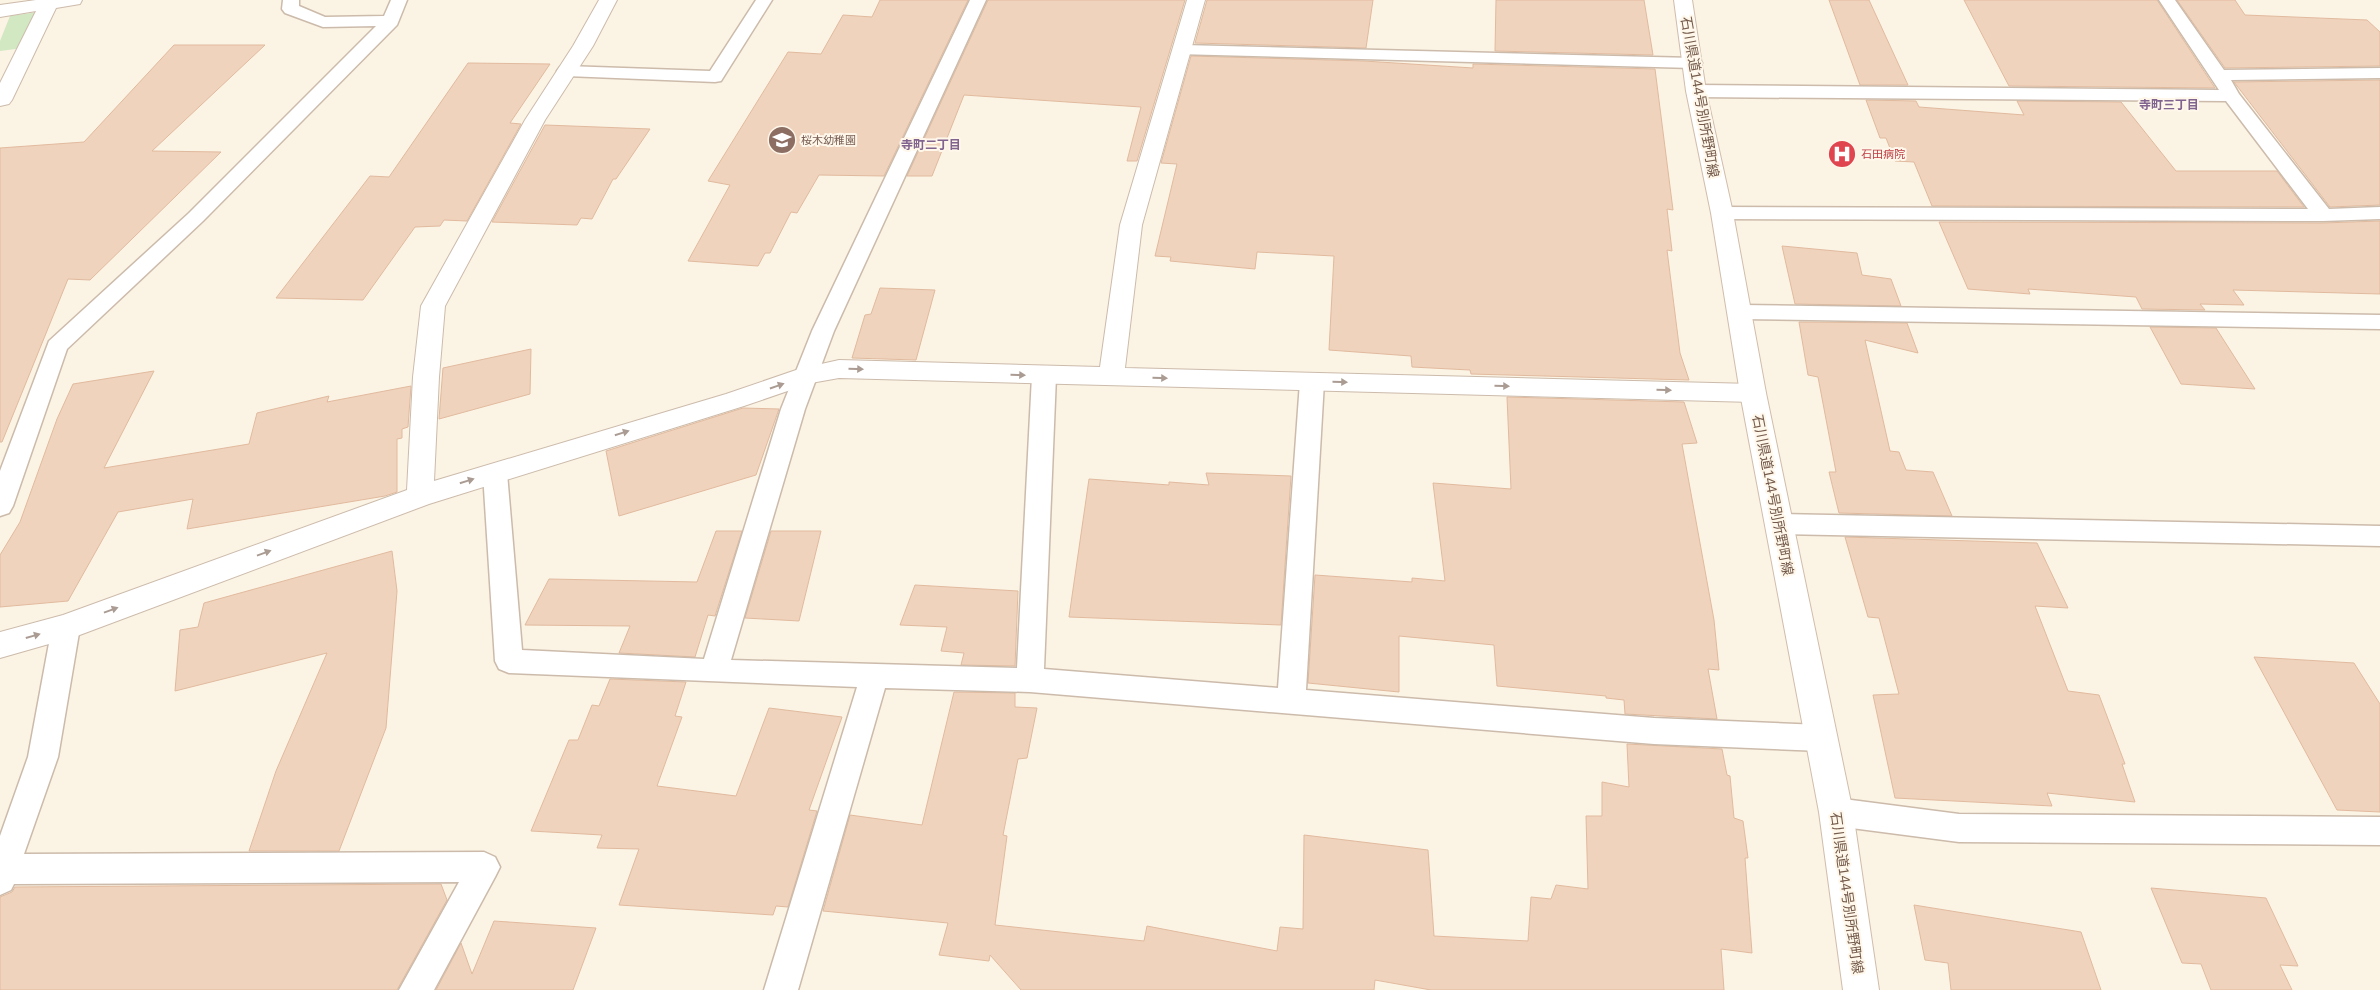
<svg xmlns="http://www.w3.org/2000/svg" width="2380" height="990" font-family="Arial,'Noto Sans JP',sans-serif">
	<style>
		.green { fill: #d1e8c3 }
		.building { fill: #f0d3bd; stroke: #e1ba9e }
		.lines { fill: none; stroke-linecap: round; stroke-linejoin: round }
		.service-casing { stroke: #ccbbab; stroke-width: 3 }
		.minor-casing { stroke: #ccbbab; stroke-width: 2 }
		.secondary-casing { stroke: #d1bdab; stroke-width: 2 }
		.service { fill: #fff; fill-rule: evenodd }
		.minor { fill: #fff; fill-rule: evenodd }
		.secondary { fill: #fff; fill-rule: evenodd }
		.oneway { fill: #ab9c93 }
		.labels { text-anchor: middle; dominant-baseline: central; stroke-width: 4; stroke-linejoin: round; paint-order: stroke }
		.far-education-label { font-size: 11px; fill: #785e54; stroke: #fef7ea; text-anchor: start }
		.far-health-label { font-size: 11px; fill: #be3a42; stroke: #fef7ea; text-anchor: start }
		.far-neighbourhood-label { font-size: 12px; font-weight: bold; fill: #81638f; stroke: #fef7ea }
		.street-label { font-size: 14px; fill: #735a4b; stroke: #fef7ea }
	</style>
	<rect width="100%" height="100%" fill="#fbf3e4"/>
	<path class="green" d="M39 12 23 48 0 51V41L10 16Z"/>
	<path class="building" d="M880 0H968L884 176 819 175 797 213 791 212 770 253H765L758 266 688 261 730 185 708 181 788 52 821 54 843 15 872 17Z
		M988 0H1185L1137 161H1127L1141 107 964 95 932 176H907Z
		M1207 0H1373L1366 48 1195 43Z
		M1496 0H1644L1653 55 1495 51Z
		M1829 0H1869L1908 85H1860Z
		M1964 0H2157L2215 88 2009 86Z
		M2177 0H2235L2245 15 2367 20 2380 32V66L2225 68Z
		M174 45H265L152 151 221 152 90 280 68 279 2 442H0V148L84 142Z
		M1191 56 1364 61 1473 68V64L1655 69 1673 210 1667 209 1672 251 1667 250 1680 353 1689 380 1471 374 1470 370 1412 367 1411 356 1329 350 1334 256 1257 252 1255 269 1170 261 1171 257 1155 256 1177 164 1161 163Z
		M468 63 550 64 510 123 521 124 467 221 444 220 440 226 415 227 363 300 276 298 370 176 389 177Z
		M2380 80V205L2330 207 2234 82Z
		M1866 100 1916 101 1919 107 2024 115 2017 101 2121 102 2176 171H2277L2304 207 1932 206 1914 162 1895 161 1886 138H1880Z
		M545 125 650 129 616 179H613L592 219 581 218 577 225 492 222Z
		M2380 221V294L2233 290 2244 305 2200 304 2205 310 2142 309 2136 297 2028 289 2030 294 1968 289 1939 222 2323 223Z
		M1782 246 1857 253 1862 275 1891 279 1901 306 1795 304Z
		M880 288 935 290 916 360 852 358 865 315 871 314Z
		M1799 322 1907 323 1918 353 1865 340 1890 451 1899 452 1906 470 1933 472 1952 516 1839 513 1829 472H1836L1818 377 1808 375Z
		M2150 327 2216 328 2255 389 2181 384Z
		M531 349 530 394 439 419 443 368Z
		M154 371 104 468 249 444 257 413 329 396 327 402 411 386 408 427 402 429V438L397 439V492L385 496 187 529 193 499 118 512 68 601 0 607V555L20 522 57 419 73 384Z
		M1507 397 1684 402 1697 443 1682 444 1714 620 1719 670 1708 669 1717 719 1625 714 1624 700 1606 698V696L1497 686 1494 645 1399 636V692L1308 683 1315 575 1412 582V578L1445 581 1433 483 1511 489Z
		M743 408 779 409 756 475 619 516 606 451Z
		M1206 473 1291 476 1281 625 1069 617 1089 479 1169 485V482L1209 485Z
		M716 531H742L715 616 708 615 695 657 619 653 630 626 525 625 549 579 697 582Z
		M771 531H821L799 621 745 618Z
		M1845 537 2037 543 2068 608 2035 606 2068 691 2099 695 2125 764H2122L2135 802 2047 793 2052 806 1895 798 1873 695 1899 694 1879 618 1868 617Z
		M392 551 397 591 386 728 339 851H249L276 771 327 653 175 691 180 630 198 627 204 603Z
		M915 585 1018 591 1015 666 961 665 964 653 941 651 947 627 900 625Z
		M2254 657 2354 663 2380 704V812L2337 810Z
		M610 679 686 682 675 716 682 717 657 786 736 796 769 708 842 717 809 810 817 811 788 907 776 906 773 915 619 905 639 849 597 848 602 835 531 831 569 740H578L592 705 599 706Z
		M954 692 1015 693V707L1037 708 1027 758 1018 759 1003 835 1007 836 995 925 1144 941 1147 926 1277 951 1280 927 1303 929 1304 835 1428 850 1434 936 1528 941 1531 897 1551 899 1556 885 1588 889 1586 816H1602V782L1629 787 1627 744 1722 749 1727 775 1730 776 1734 818 1743 821 1748 858H1745L1752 953 1721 949 1724 990H1431L1375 980 1374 990H1021L990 955 989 961 939 955 948 923 823 911 850 815 922 825Z
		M441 884 447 900 397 990H0V897L12 892 15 887Z
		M2151 888 2266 898 2298 966 2280 965 2292 990H2211L2201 964 2182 963Z
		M1914 905 2081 932 2101 990H1951L1948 963 1925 960Z
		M494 921 596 928 573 990H436L461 943 472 974Z"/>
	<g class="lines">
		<defs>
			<path id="service" d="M283 0H299V6L325 17 384 16 391 0H407L397 25 203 221 67 349 13 506 9 513 0 516V471L49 341 189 213 376 26 323 27 285 13 282 9Z
				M756 0H772L721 81 715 82 566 76 560 75 557 71 560 67 566 66 710 71Z
				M970 0H986L834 331 805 409 731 660 1017 668 1032 376 1036 370 1044 368 1052 370 1056 376 1044 669 1278 688 1300 382 1304 376 1312 374 1320 376 1324 382 1306 690 1654 718 1821 725 1831 729 1835 738 1831 747 1821 751 1654 744 1030 692 885 688 798 990H764L857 687 509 673 499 669 495 661 483 473 486 467 495 464 504 467 507 473 522 650 704 659 781 409 812 331Z
				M2159 0H2175L2224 70 2380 68V78L2231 80 2239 94 2329 209 2380 207V219L2323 221 1722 219 1715 217 1712 213 1715 209 1722 207 2308 209 2226 101 1696 97 1690 95 1687 91 1690 87 1696 85 2219 90Z
				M1183 45 1693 58 1699 59 1702 63 1699 67 1693 68 1177 54 1174 50 1177 46Z
				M1741 305 2380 315V329L1741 319 1733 317 1730 312 1733 307Z
				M1779 514 2380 526V546L1779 534 1770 531 1766 524 1770 517Z
				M66 616 76 619 80 627 58 757 24 854 484 852 495 857 500 867 495 877 434 990H399L459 882 14 884 11 890 0 895V836L28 757 52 627 56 619Z
				M1836 798 1959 814 2380 817V845L1959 842 1836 826 1825 822 1821 812 1825 802Z"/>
			<path id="minor" d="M36 0H82L80 4 56 8 12 100 9 104 0 106V83L36 11 0 17V5Z
				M599 0H617L593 46 545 120 445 306 439 377 434 481 726 394 799 369 839 360 1100 367 1120 225 1187 0H1205L1142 225 1125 368 1753 384 1762 387 1766 393 1762 399 1753 402 839 378 811 383 744 406 429 504 77 636 0 658V632L63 615 407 490 413 377 421 306 525 120 573 46Z"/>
			<path id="secondary" d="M1674 0H1692L1706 91 1733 213 1766 393 1853 812 1879 990H1843L1819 812 1740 393 1711 213 1686 91Z"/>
		</defs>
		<use href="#service" class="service-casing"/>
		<use href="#minor" class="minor-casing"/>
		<use href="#secondary" class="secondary-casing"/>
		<use href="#service" class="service"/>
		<use href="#minor" class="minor"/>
		<use href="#secondary" class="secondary"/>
	</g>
	<defs><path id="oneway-solid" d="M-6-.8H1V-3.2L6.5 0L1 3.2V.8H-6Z" transform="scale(1.25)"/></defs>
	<g class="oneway">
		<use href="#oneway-solid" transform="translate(856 369) rotate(2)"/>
		<use href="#oneway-solid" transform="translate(1018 375) rotate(2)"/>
		<use href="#oneway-solid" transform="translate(1160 378) rotate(1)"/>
		<use href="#oneway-solid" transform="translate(1340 382) rotate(1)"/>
		<use href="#oneway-solid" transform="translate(777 386) rotate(-19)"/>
		<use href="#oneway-solid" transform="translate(1502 386) rotate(1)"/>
		<use href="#oneway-solid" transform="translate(1664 390) rotate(1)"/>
		<use href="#oneway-solid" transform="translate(622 433) rotate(-17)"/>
		<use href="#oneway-solid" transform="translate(467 481) rotate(-17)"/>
		<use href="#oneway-solid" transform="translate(264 553) rotate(-20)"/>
		<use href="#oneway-solid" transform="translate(111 610) rotate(-20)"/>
		<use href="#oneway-solid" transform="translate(33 636) rotate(-16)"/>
	</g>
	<defs>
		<symbol id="school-disc" viewBox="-11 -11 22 22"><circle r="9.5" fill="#8d6e63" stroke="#fef7ea"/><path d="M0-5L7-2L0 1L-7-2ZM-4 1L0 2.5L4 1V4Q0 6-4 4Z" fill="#fff"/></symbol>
		<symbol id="hospital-disc" viewBox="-11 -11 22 22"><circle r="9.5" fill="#e0444e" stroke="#fef7ea"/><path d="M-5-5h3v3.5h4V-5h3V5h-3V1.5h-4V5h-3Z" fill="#fff"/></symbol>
	</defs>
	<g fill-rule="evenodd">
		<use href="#school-disc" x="766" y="124" width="32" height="32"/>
		<use href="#hospital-disc" x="1826" y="138" width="32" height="32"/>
	</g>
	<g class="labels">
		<g class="far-education-label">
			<text x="801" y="140">桜木幼稚園</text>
		</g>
		<g class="far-health-label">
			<text x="1861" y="154">石田病院</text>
		</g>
		<g class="far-neighbourhood-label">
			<text x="2169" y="105">寺町三丁目</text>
			<text x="931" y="145">寺町二丁目</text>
		</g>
		<g class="street-label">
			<text transform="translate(1700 97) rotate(80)">石川県道144号別所野町線</text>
			<text transform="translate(1773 495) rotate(79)">石川県道144号別所野町線</text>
			<text transform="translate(1847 893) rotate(82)">石川県道144号別所野町線</text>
		</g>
	</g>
</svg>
